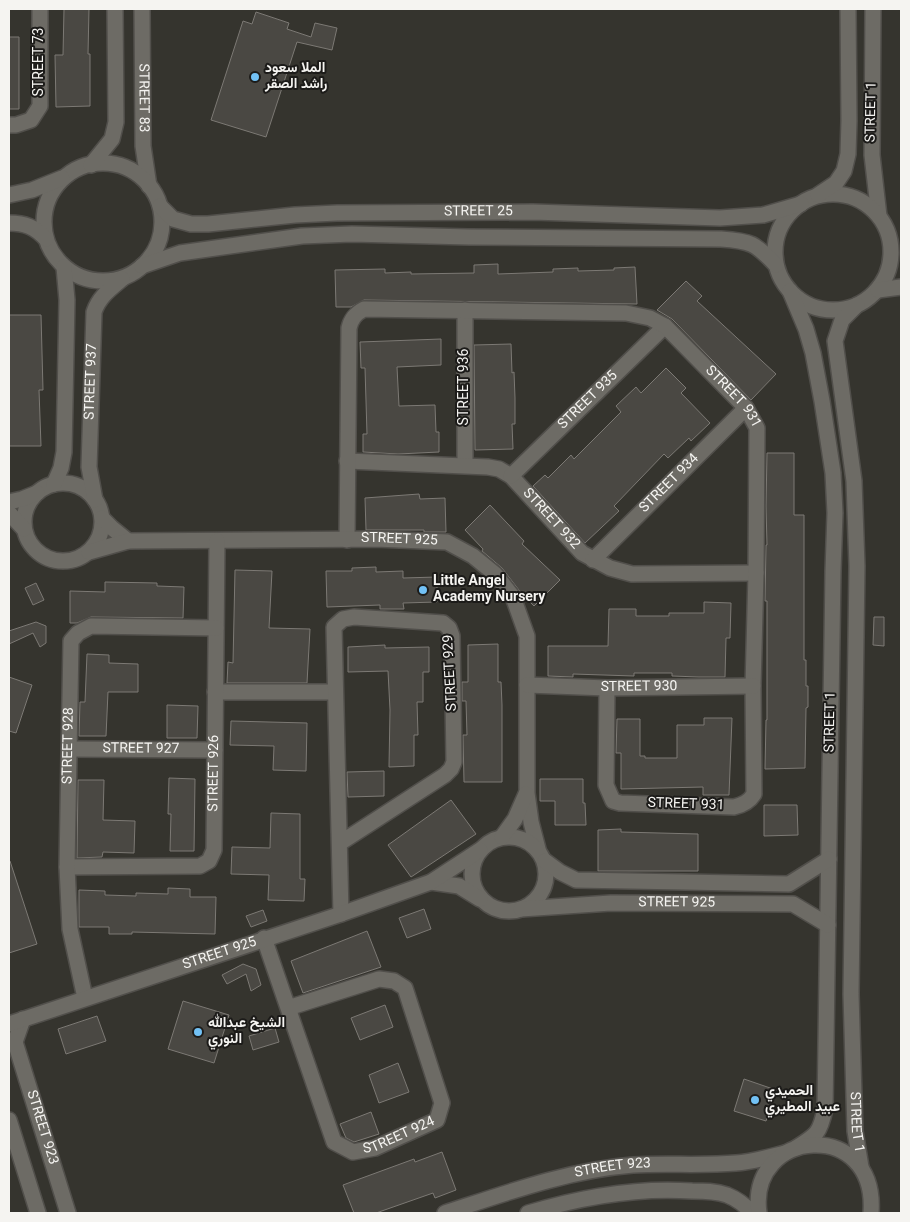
<svg xmlns="http://www.w3.org/2000/svg" width="910" height="1222" font-family="Georgia,Vazirmatn,serif">
	<style>
		.building { fill: #4a4843; stroke: #7c7974 }
		.lines { fill: none; stroke-linecap: round; stroke-linejoin: round }
		.minor-casing { stroke: #514f4b; stroke-width: 18 }
		.minor { stroke: #6d6b65; stroke-width: 15 }
		.poi-dot { fill: #72c1f5; stroke: #1c1b19; stroke-width: 2 }
		.labels { text-anchor: middle; dominant-baseline: central; stroke-width: 4; stroke-linejoin: round; paint-order: stroke }
		.street-label { font-size: 14px; fill: #f5f4f1; stroke: #1c1b19 }
		.poi-label { font-size: 14px; font-weight: bold; fill: #f5f4f1; stroke: #1c1b19; text-anchor: start }
	</style>
	<rect width="100%" height="100%" fill="#35342e"/>
	<path class="building" d="M64 9H89L88 54H90V106L56 107 55 55H63Z
		M256 12 289 23 287 29 311 37 315 23 337 28 332 50 297 42 266 137 211 120 243 21 252 24Z
		M9 37H19V109H9Z
		M498 264V274L553 272V269L578 268V271L614 270V268L635 267 637 304 364 300 351 307H336L335 270 385 269V273L411 272V274L474 273V265Z
		M686 281 702 296 697 301 776 374 751 400 672 319 657 310Z
		M9 315H41L43 390H39L41 446H9Z
		M441 339V365L397 367 399 406 435 405 436 432H439V452L398 454 363 452V434H367L365 368H361L360 342Z
		M511 344 512 373 514 372 515 398V424H512L513 449 475 450 474 345Z
		M666 368 686 388 681 393 710 423 691 441 689 438 668 458 664 454 614 506 619 511 585 543 533 486 545 475 548 478 571 455 574 459 621 412 616 406 636 387 641 393Z
		M767 453H794V515H804V660H806V686H808V707L806 708 805 768 765 769 766 720H767V601H765L766 545H767L766 506Z
		M419 494 420 499 445 498 446 532H424V530H366L365 498Z
		M490 505 524 541 522 544 560 580 534 606 522 594 502 568 482 551 483 549 465 530Z
		M376 567V572L403 571V578L437 577V602L403 603 404 609H380V605L327 607 326 571H352V568Z
		M235 570 272 571 269 628 310 629 307 683H227L228 662 233 663Z
		M105 582 157 583V586L184 587 183 618 91 617 77 623H70V591L105 592Z
		M36 583 44 600 33 605 25 588Z
		M704 602 731 603 730 638H726L725 677H699L672 676V673H634V676L573 674V677L548 676V646H608L609 609H636V616H669V613H704Z
		M874 617H884V646L873 645Z
		M36 622 46 626V643L40 647 33 633 9 644V631Z
		M498 644V682H501L502 705V782H464L463 735H467L466 701H462V682H468V645Z
		M385 645V648L429 647V672H423V702H417L418 735H414V766L389 767 390 710 388 671 348 672V647Z
		M87 654 109 655V663L138 664V692H108L106 736H79L80 702H85Z
		M9 677 32 685 16 733 9 731Z
		M167 705 198 706 197 738H167Z
		M704 718H732L729 795H703V787L621 789V753H616L617 719H640V756H645V758H677V725H704Z
		M231 721 307 723 306 771 273 770 274 746 230 745Z
		M384 771V796L348 797 347 772Z
		M169 778 195 779 194 851H170L171 814H168Z
		M540 779H583V803H585L586 825H555V801H540Z
		M78 780H104L103 820 135 821 134 853 103 852 102 857 77 858Z
		M451 800 476 834 411 877 388 845Z
		M764 805H797L798 835 764 836Z
		M271 813 300 814V879H305L304 901 268 900 269 875 231 874 232 847 270 848Z
		M621 829V832L698 834V871H598V830Z
		M9 861H10L37 944 9 953Z
		M168 888 190 889V897H216L215 934 132 932V934H109V927H79V890L105 891V895L136 896V893L168 894Z
		M424 909 431 929 407 938 399 918Z
		M263 910 267 921 251 927 246 916Z
		M367 931 381 967 303 993 291 961Z
		M243 964 256 969 261 985 251 991 246 974 227 984 222 975Z
		M183 1001 229 1015 214 1063 168 1049Z
		M385 1005 393 1027 360 1040 351 1018Z
		M97 1016 106 1041 66 1054 58 1029Z
		M275 1028 279 1042 253 1050 249 1036Z
		M398 1063 409 1092 379 1103 369 1075Z
		M744 1079 776 1090 766 1121 734 1111Z
		M371 1112 379 1134 354 1142 346 1138 340 1124Z
		M442 1152 456 1190 435 1198 433 1193 376 1213H354L343 1185 414 1159 415 1162Z"/>
	<g class="lines">
		<defs>
			<g id="minor">
				<path id="s1" d="M142 9 143 146 149 186"/>
				<path d="M873 9 872 155 879 216"/>
				<path d="M9 125H16L31 120 40 106V9"/>
				<circle cx="103" cy="222" r="59"/>
				<path d="M91 165 112 139 116 122 115 9"/>
				<circle cx="833" cy="252" r="58"/>
				<path d="M9 195 32 190 62 178"/>
				<path d="M818 195 836 183 844 171 848 154 849 121 848 9"/>
				<path id="s2" d="M160 206 173 219 191 224H208L295 215 337 213 533 212 720 218 763 215 801 204"/>
				<path d="M9 223C25 223 35 227 46 239"/>
				<path d="M142 266 180 253 302 236 352 234 469 237 721 239C751 241 755 243 776 265"/>
				<path d="M878 290 901 287"/>
				<path d="M790 291 806 329 813 353 822 401 833 473 835 513 833 571 825 1109C820 1133 817 1135 796 1148"/>
				<path id="s3" d="M857 305 842 320 835 341 854 481 857 566 851 994 855 1131 861 1167"/>
				<path d="M465 310V464"/>
				<path id="s4" d="M347 461 488 467 499 469 511 476 582 553 610 568 632 574 756 573"/>
				<path id="s5" d="M511 476 665 326"/>
				<circle cx="63" cy="522" r="39"/>
				<path d="M54 484 61 468 64 452 67 300 64 267"/>
				<path id="s6" d="M95 500 89 467 94 312C99 297 110 289 122 279"/>
				<path d="M9 502 22 499 37 493"/>
				<path d="M9 513 24 529"/>
				<path d="M102 518 112 528 128 541"/>
				<path id="s7" d="M347 540 349 328C351 319 355 314 364 309L626 313 650 318 665 326 746 408 757 428 756 573 753 686 754 794C749 802 743 805 734 807L620 803 613 801 606 785 607 688"/>
				<path id="s8" d="M89 552 128 541 376 539 447 542 473 556 495 574 513 597 527 636V793L531 822 538 849"/>
				<path id="s9" d="M593 560 746 408"/>
				<path id="s10" d="M527 685 607 688 753 686"/>
				<path d="M215 692H335"/>
				<path id="s11" d="M69 749 215 750"/>
				<circle cx="509" cy="874" r="37"/>
				<path d="M502 837 515 819 526 794"/>
				<path d="M340 843 445 775 451 769 454 762 452 636 449 628 443 623 354 617 343 619 334 627 341 914"/>
				<path d="M545 861 560 872 576 880 789 884 829 859"/>
				<path id="s12" d="M67 867 200 866 209 861 214 850 217 541"/>
				<path d="M431 882 459 886 480 899"/>
				<path id="s13" d="M521 909 611 903 793 904 828 925"/>
				<path id="s14" d="M264 938 334 1142 353 1152 375 1148 437 1120 442 1103 405 988 394 981 379 979 288 1008"/>
				<path id="s15" d="M85 998 70 929 67 867 71 641 78 633 91 626 216 628"/>
				<path id="s16" d="M23 1019 15 1042 68 1213"/>
				<path id="s17" d="M9 1024 341 914 431 882 480 850"/>
				<path d="M9 1120 38 1213"/>
				<path id="s18" d="M445 1213C506 1193 569 1170 633 1165 667 1163 702 1166 736 1163 753 1162 769 1157 785 1153"/>
				<path d="M528 1213C581 1197 637 1187 692 1191 704 1191 716 1191 727 1195 737 1199 745 1205 752 1213"/>
				<path d="M759 1213C747 1128 878 1117 871 1213"/>
			</g>
		</defs>
		<use href="#minor" class="minor-casing"/>
		<use href="#minor" class="minor"/>
	</g>
	<g class="poi-dot">
		<circle cx="255" cy="77" r="5"/>
		<circle cx="423" cy="590" r="5"/>
		<circle cx="198" cy="1032" r="5"/>
		<circle cx="755" cy="1100" r="5"/>
	</g>
	<g class="labels">
		<g class="street-label">
			<text transform="translate(40 62) rotate(-90)">STREET 73</text>
			<text stroke="none"><textPath href="#s1" startOffset="89">STREET 83</textPath></text>
			<text transform="translate(872 112) rotate(-89)">STREET 1</text>
			<text stroke="none"><textPath href="#s2" startOffset="325">STREET 25</textPath></text>
			<text stroke="none"><textPath href="#s6" startOffset="119">STREET 937</textPath></text>
			<text transform="translate(465 387) rotate(-90)">STREET 936</text>
			<text stroke="none"><textPath href="#s7" startOffset="639">STREET 931</textPath></text>
			<text stroke="none"><textPath href="#s5" startOffset="108">STREET 935</textPath></text>
			<text stroke="none"><textPath href="#s9" startOffset="108">STREET 934</textPath></text>
			<text stroke="none"><textPath href="#s4" startOffset="225">STREET 932</textPath></text>
			<text stroke="none"><textPath href="#s8" startOffset="312">STREET 925</textPath></text>
			<text transform="translate(451 673) rotate(-93)">STREET 929</text>
			<text stroke="none"><textPath href="#s10" startOffset="112">STREET 930</textPath></text>
			<text transform="translate(831 722) rotate(-89)">STREET 1</text>
			<text stroke="none"><textPath href="#s15" startOffset="254">STREET 928</textPath></text>
			<text stroke="none"><textPath href="#s11" startOffset="72">STREET 927</textPath></text>
			<text stroke="none"><textPath href="#s12" startOffset="232">STREET 926</textPath></text>
			<text transform="translate(686 805) rotate(2)">STREET 931</text>
			<text stroke="none"><textPath href="#s13" startOffset="156">STREET 925</textPath></text>
			<text stroke="none"><textPath href="#s17" startOffset="222">STREET 925</textPath></text>
			<text stroke="none"><textPath href="#s3" startOffset="826">STREET 1</textPath></text>
			<text stroke="none"><textPath href="#s16" startOffset="114">STREET 923</textPath></text>
			<text stroke="none"><textPath href="#s14" startOffset="286">STREET 924</textPath></text>
			<text stroke="none"><textPath href="#s18" startOffset="174">STREET 923</textPath></text>
		</g>
		<g class="poi-label">
			<text x="265" y="69">الملا سعود<tspan x="265" dy="16">راشد الصقر</tspan></text>
			<text x="433" y="582">Little Angel<tspan x="433" dy="16">Academy Nursery</tspan></text>
			<text x="208" y="1024">الشيخ عبدالله<tspan x="208" dy="16">النوري</tspan></text>
			<text x="765" y="1092">الحميدي<tspan x="765" dy="16">عبيد المطيري</tspan></text>
		</g>
	</g>
	<rect width="910" height="1222" fill="none" stroke="#f5f4f1" stroke-width="20"/>
</svg>
